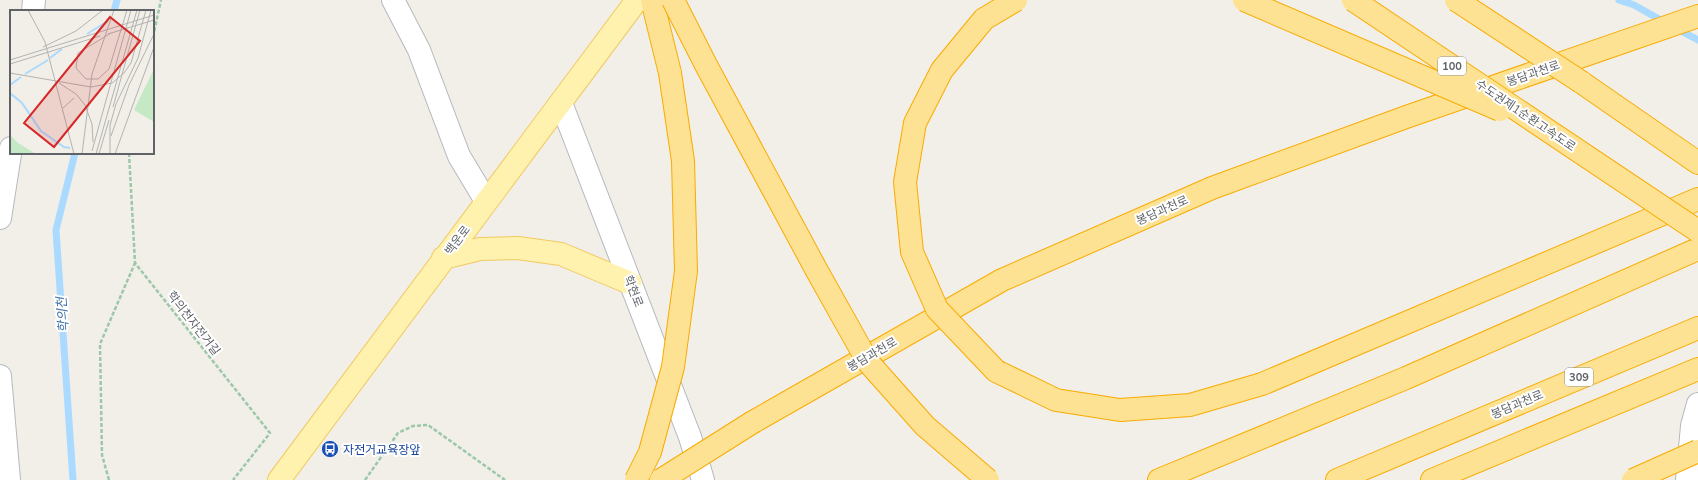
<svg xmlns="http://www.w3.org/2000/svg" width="1698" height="480" font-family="Mulish,'Noto Sans KR',sans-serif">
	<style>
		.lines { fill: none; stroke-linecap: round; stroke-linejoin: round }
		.stream { stroke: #aadaff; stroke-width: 7 }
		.minor-casing { stroke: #b5b8bc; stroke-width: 24 }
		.major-casing { stroke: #f2c960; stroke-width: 24 }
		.highway-casing { stroke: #f9ab00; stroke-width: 24 }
		.path { stroke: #9cc7a9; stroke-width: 2.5; stroke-dasharray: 4 2; stroke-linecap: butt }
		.minor { stroke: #fff; stroke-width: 22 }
		.major { stroke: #fff2af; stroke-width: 22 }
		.highway { stroke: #fde293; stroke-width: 22 }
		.highway-bridge-casing { stroke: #f9ab00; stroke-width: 24; stroke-linecap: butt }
		.highway-bridge { stroke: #fde293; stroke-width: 22 }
		.labels { text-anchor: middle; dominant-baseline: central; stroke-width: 4; stroke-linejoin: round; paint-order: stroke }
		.shield { fill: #fff; stroke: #8f9295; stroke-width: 1 }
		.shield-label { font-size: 11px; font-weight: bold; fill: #5f6368 }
		.street-label { font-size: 12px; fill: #5f6368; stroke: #fff }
		.transit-label { font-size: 12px; fill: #164399; stroke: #fff; text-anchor: start }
		.water-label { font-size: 13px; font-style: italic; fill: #4174aa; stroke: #fff }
		.inset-river { fill: none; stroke: #aadaff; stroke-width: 2 }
		.inset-road { fill: none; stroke: #b3b3b1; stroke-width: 1 }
		.view { fill: #d62828; fill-opacity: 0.15; stroke: #d62828; stroke-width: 2 }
		.inset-edge { fill: none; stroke: #5f6368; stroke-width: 2 }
	</style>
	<rect width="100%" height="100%" fill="#f1efe8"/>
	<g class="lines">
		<path class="stream" d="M1619 0 1634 5 1666 23
			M114 11 117 0
			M1677 29 1698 40
			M73 480 56 230 75 153"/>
		<defs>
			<path id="minor" d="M393 0 419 50 459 156 486 201
				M33 11 34 0
				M561 103 690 437 703 480
				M0 218 11 148
				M0 376 9 480
				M1687 480 1692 426 1698 404"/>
			<path id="major" d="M443 258 480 249 518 248 561 254 630 283
				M279 480 637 0"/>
			<path id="highway" d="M652 0 670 73
				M1581 82 1698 163
				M996 371 1056 400 1120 410 1190 405 1262 384 1698 199
				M753 422 1002 280 1212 188 1409 116 1698 16
				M1159 480 1406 378 1698 249
				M1337 480 1698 328
				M1432 480 1698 369"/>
		</defs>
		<use href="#minor" class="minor-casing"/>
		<use href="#major" class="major-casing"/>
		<use href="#highway" class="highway-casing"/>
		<path class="path" d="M153 37 161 0
			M129 153 135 263 270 433 233 480
			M109 480 102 455 100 344 135 263
			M365 480 398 433 413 426 428 425 505 480"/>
		<use href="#minor" class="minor"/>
		<use href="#major" class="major"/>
		<use href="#highway" class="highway"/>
		<defs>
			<path id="highway-bridge" d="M673 0 706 65 817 271 868 362 925 426 988 480
				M1244 0 1500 110
				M1353 0 1698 231
				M1456 0 1581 82
				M996 371 937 309 912 252 905 182 915 123 942 70 984 19 1016 0
				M636 480 650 452 673 367 686 271 683 161 670 73
				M661 480 753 422
				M1633 480 1698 451"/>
		</defs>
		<use href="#highway-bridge" class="highway-bridge-casing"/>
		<use href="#highway-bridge" class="highway-bridge"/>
	</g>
	<defs>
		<symbol id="bus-disc" viewBox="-11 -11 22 22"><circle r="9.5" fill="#1a4fb4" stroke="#fff"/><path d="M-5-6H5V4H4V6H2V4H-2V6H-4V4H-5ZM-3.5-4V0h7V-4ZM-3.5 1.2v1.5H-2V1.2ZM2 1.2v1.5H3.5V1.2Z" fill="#fff"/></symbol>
	</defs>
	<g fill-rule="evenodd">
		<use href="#bus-disc" x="320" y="439" width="20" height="20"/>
	</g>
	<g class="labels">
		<g class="shield">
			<rect x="1438" y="57" width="28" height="18" rx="3"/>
			<rect x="1565" y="368" width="28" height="18" rx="3"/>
		</g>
		<g class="shield-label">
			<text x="1452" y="66">100</text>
			<text x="1579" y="377">309</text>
		</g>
		<g class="street-label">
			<text transform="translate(1533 73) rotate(-19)">봉담과천로</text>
			<text transform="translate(1526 115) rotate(34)">수도권제1순환고속도로</text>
			<text transform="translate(1162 210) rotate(-24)">봉담과천로</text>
			<text transform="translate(457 240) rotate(-53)">백운로</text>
			<text transform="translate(634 291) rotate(69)">학현로</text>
			<text transform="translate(194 323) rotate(52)">학의천자전거길</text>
			<text transform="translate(872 354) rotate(-30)">봉담과천로</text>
			<text transform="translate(1517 404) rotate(-23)">봉담과천로</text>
		</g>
		<g class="transit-label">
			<text x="343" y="449">자전거교육장앞</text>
		</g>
		<g class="water-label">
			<text transform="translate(62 315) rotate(-94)">학의천</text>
		</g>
	</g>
	<g transform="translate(10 10)">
		<rect width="144" height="144" fill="#f1efe8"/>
		<path d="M144 59V112L124 100ZM0 125 8 133 26 144H0Z" fill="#c5e8c5"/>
		<path class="inset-river" d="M77 24 98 11M40 48 52 39M15 64 38 50M0 75 11 67M0 83 12 93 31 121 54 137 60 138"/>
		<path class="inset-road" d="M18 0 35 32 64 144M101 23 68 43 66 58 76 69H88L99 59 117 0M98 24 144 10M33 37 66 21 93 0M0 50 144 5M0 54 90 26M0 63 81 77 102 73 114 63 121 53 136 0M49 73 66 84 75 95 82 114 83 132M103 97 130 0M53 98 64 88M101 126 119 75 144 24M82 141 121 0M72 144 82 64 104 0M86 144 127 0M89 144 99 110M100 144V115L106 94 128 48 141 0M105 144 144 37"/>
		<path class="view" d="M100 7 130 31 44 137 14 113Z"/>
		<rect width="144" height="144" class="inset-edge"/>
	</g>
</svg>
